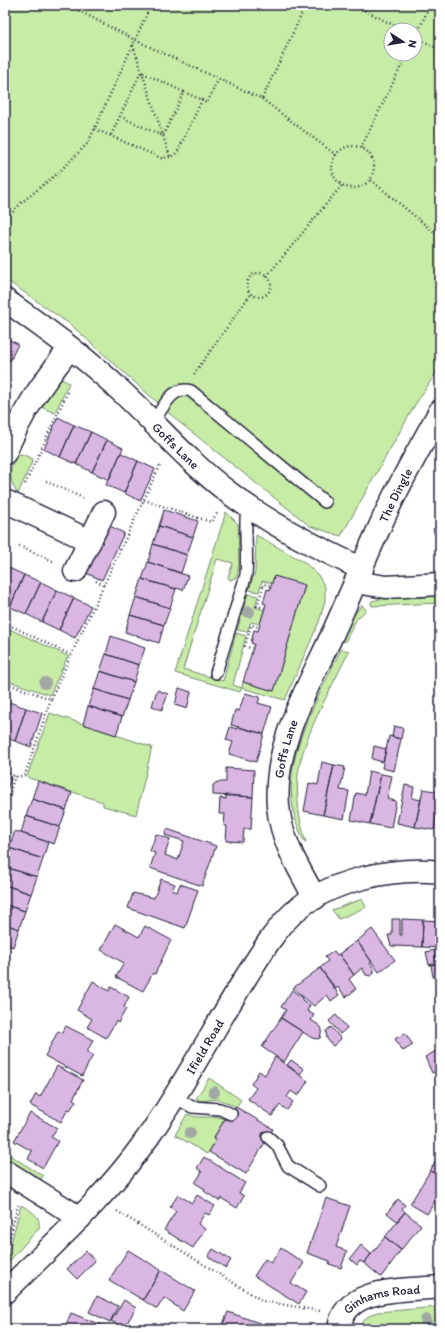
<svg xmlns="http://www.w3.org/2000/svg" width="445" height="1334" font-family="Itim,sans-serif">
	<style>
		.green { fill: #c7eca6; stroke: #748770; fill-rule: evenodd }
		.building { fill: #d9b7e2; stroke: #22223b }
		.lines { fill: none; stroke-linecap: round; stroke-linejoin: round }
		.service-casing { stroke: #22223b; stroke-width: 14 }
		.minor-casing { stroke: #22223b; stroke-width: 25 }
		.path { stroke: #22223b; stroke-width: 2.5; stroke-dasharray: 1 3; stroke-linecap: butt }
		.service { stroke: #fff; stroke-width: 11 }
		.minor { stroke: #fff; stroke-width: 22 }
		.tree { fill: #a1a7a5 }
		.labels { text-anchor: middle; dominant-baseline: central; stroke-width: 4; stroke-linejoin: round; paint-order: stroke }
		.street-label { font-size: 13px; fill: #22223b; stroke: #fff }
	</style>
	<rect width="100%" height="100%" fill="#fff"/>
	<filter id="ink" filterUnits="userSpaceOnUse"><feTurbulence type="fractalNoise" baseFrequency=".025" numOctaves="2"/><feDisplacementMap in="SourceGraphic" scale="8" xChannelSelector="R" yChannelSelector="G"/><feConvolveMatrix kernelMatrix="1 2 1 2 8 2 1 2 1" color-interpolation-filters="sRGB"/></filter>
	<g filter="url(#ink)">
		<path class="green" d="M5 5H440V367L415 405 341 536 310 526 179 422 71 325 5 279ZM391 30H415V54H391Z
			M61 379 69 383 55 413 43 408 42 401 55 383Z
			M22 454 33 459 18 494C8 480 9 470 16 455Z
			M226 512 238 524 239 564 237 577 230 580 228 577 233 563 217 559 183 669 223 681 236 633 246 636 233 685 242 688 243 682 274 691 305 586 275 576 273 583 262 581 259 592 249 590 255 572 256 535 304 562 318 575 325 587V601L319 622 285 700 242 688 240 692 175 673Z
			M248 594 258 596 255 607 264 610 260 624 251 622 247 632 237 630Z
			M440 596V603L372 606 371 603 372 601 380 599Z
			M362 605 366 610 356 620 345 642 340 641 352 617Z
			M5 627 68 656 50 695 5 680Z
			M341 649 349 651C333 686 302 737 298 775 296 798 299 820 306 842L304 841C298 829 293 814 292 801 285 751 321 693 341 649Z
			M50 713 152 747 136 815 103 806V802L29 778 27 776Z
			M362 899 366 907 339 919 332 910Z
			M209 1078 241 1100 236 1107 218 1099 201 1101 196 1099Z
			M187 1114C202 1121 211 1113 225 1119L213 1138 216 1140 207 1154 175 1135Z
			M5 1152 43 1176 40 1180 5 1159Z
			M21 1205C31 1211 41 1215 39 1228L5 1266Z
			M440 1307V1328L357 1329 367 1317 377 1312Z"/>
		<path class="building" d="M5 338 18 344 10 361 5 359Z
			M58 417 74 425 60 457 44 449Z
			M74 425 91 432 76 464 60 457Z
			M91 432 107 440 92 472 76 464Z
			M107 440 123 448 109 480 92 472Z
			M121 453 138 461 124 493 106 485Z
			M138 461 155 469 140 501 124 493Z
			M164 510 198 521 193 537 159 526Z
			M108 525 124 533 102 580 86 573Z
			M159 526 193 537 187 555 153 544Z
			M440 526V544L438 545 433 529Z
			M153 544 187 555 181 573 148 562Z
			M148 562 188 576 183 590 176 588V589L142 579Z
			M7 567 24 575 10 607 5 605V571Z
			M24 575 41 582 26 614 10 607Z
			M274 576 305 585 274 691 243 682 254 644 251 643 254 630 258 631 266 604 263 603 267 589 270 590Z
			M142 579 176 589 170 608 136 597Z
			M41 582 57 590 42 622 26 614Z
			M57 590 74 598 59 630 42 622Z
			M136 597 170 608 164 625 130 615Z
			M74 598 91 606 75 638 59 630Z
			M130 615 164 625 159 643 125 632Z
			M111 636 145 648 139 665 106 654Z
			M106 654 139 665 134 682 100 671Z
			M100 671 134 682 128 700 94 689Z
			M179 688 191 692 187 709 175 705Z
			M94 689 128 700 122 717 88 706Z
			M157 690 168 694 162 710 152 706Z
			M245 693 260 697 258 703 272 707 264 734 231 725 235 710 239 711Z
			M9 702 26 708 15 741 5 738V712Z
			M88 706 122 717 116 735 83 724Z
			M26 708 42 713 31 747 15 741Z
			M394 726 403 728 401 739 392 737Z
			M230 727 237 729 238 727 264 734 256 762 229 754 233 742 226 740Z
			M389 736 401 739 394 771 382 768Z
			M374 746 386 749 383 762 372 759Z
			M322 762 334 765 323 815 304 811 309 783 318 785Z
			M334 765 345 767 340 790 349 791 344 819 323 815Z
			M226 768 254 770 253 797 213 795V785L217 782H226Z
			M369 771 381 774 370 824 351 820 356 793 365 795Z
			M381 774 392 776 387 799 396 801 391 828 370 824Z
			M5 776 11 778 5 795Z
			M38 781 72 793 66 810 32 799Z
			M405 785 414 787 412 798 421 800 415 827 397 823Z
			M423 789 440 792 434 830 415 827Z
			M226 795 253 797 251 829H244L243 842 226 841 227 826H224L225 814H219L220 798 226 799Z
			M32 799 66 810 60 827 26 816Z
			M26 816 60 827 54 844 21 833Z
			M167 829 216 846 202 886 150 868 155 853 150 851 156 834 170 839 165 855 178 860 184 841 165 835Z
			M15 831 48 842 43 859 9 848Z
			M9 848 43 859 37 877 5 867Z
			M5 867 37 877 31 894 5 885Z
			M161 879 175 884 172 890 177 892 180 884 198 890 185 928 128 908 133 893 154 898Z
			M5 885 31 894 25 911 5 905Z
			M5 905 25 911 19 929 5 924Z
			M392 919H400V935H402V919L423 920 422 947 391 946 388 935H392Z
			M423 920 440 921V948L422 947Z
			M5 924 19 929 13 947 5 944Z
			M115 924 139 937 145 926 171 940 155 974 153 973 143 991 116 977 124 963 101 950Z
			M372 929 395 960 379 972 357 941Z
			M357 941 372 962 370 963 374 969V973L371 976 366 975 362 968 354 975 339 954Z
			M434 950 437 963 429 965 426 952Z
			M334 951 337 955 339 954 354 975 349 979 356 989 346 997 338 987 336 989 320 968 328 961 325 957Z
			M440 963V976L433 977 431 965Z
			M320 968 339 995 331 1001 327 995 314 1006 293 988Z
			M440 977V991L438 992 435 978Z
			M93 981 109 991 111 987 129 997 124 1007 126 1009 118 1023 116 1021 106 1038 87 1027 92 1019 77 1010Z
			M292 990 303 998 302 1000 310 1005 307 1011 314 1015 311 1020 320 1026 322 1029 320 1038 317 1039 312 1038 281 1018 286 1010 281 1007Z
			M336 1015 347 1028 340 1034 329 1021Z
			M281 1018 303 1032 284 1062 262 1047Z
			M66 1026 93 1040 87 1052 93 1055 82 1076 45 1056 58 1031 62 1033Z
			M331 1027 341 1039 333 1046 327 1039 326 1031Z
			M405 1033 413 1045 403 1051 395 1039Z
			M436 1051 440 1060V1069L432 1073 425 1057Z
			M275 1057 308 1081 298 1096 291 1091 287 1097 293 1102 287 1110 280 1105 272 1116 248 1099 256 1088 251 1084 259 1071 265 1075Z
			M291 1060 304 1069 300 1074 287 1065Z
			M57 1066 83 1080 73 1099 76 1101 70 1110 68 1109 61 1122 30 1105 36 1094 40 1097Z
			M236 1107 273 1129 246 1174 209 1152 216 1140 213 1139 225 1119 228 1120Z
			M30 1113 57 1128 51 1137 58 1141 43 1168 28 1159 32 1151 14 1141Z
			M440 1154V1176L430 1171Z
			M204 1157 245 1183 239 1193 244 1196 237 1208 221 1198 219 1201 204 1191 205 1189 195 1183 202 1172 197 1168Z
			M430 1171 440 1176V1193L427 1214 410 1204Z
			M178 1195 192 1203 197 1195 215 1206 209 1215 205 1213 198 1224 205 1229 193 1248 164 1230 176 1211 170 1207Z
			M326 1198 350 1206 336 1247 347 1251 341 1268 329 1264 330 1261 307 1253Z
			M398 1199 405 1205 402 1209 405 1212 397 1221 387 1213Z
			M405 1212 421 1225 401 1250 385 1237Z
			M385 1237 401 1250 381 1277 364 1263Z
			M361 1245 371 1254 364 1263 360 1261 357 1265 350 1259Z
			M281 1248 304 1263 291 1283 306 1292 299 1304 254 1276 265 1259 271 1263Z
			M213 1249 231 1260 226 1268 208 1257Z
			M128 1250 161 1270 143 1300 109 1280Z
			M86 1251 95 1261 77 1279 67 1269Z
			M161 1270 195 1291 183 1311 164 1298 157 1309 143 1300Z
			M97 1296 118 1306 110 1322 89 1312Z
			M124 1300 136 1308 124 1328 111 1321Z
			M228 1312 265 1325 263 1329H221Z
			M71 1313 111 1329H64Z"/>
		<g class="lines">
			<defs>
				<path id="service" d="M153 423C162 409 172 385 191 391L325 502
					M216 673 246 575C248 552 244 529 247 506
					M174 1097 192 1107 220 1109 231 1114
					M268 1137 277 1145 288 1166 320 1186"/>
				<g id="minor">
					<path id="s1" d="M5 300C46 329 88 359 124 394 159 427 190 463 228 492 268 523 316 547 362 569"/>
					<path d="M5 453C23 410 42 384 70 348"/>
					<path d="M5 501 90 541"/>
					<path d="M75 571 104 512"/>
					<path d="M356 582 386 587 440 584"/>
					<path id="s2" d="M315 898C299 869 281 840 278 806 273 745 308 688 332 635 349 598 364 561 381 524 398 485 420 448 440 411"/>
					<path d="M5 1171 80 1218"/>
					<path id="s3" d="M5 1292C54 1243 106 1197 146 1140 183 1088 212 1031 246 977 260 955 274 931 293 913 328 880 394 867 440 872"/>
					<path id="s4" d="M339 1329C344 1285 407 1291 440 1287"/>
				</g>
			</defs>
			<use href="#service" class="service-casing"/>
			<use href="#minor" class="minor-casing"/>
			<path class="path" d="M68 5 135 40 262 99 306 5
				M354 5 403 30
				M416 37 440 50
				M415 38 430 5
				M133 45 170 157 177 153 202 100 207 103 218 80
				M184 92 202 100
				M262 99 336 155
				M95 129 161 158 170 157
				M111 135 141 72 184 92 163 136 121 117
				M332 167a21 21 0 1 1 42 0a21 21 0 1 1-42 0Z
				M361 148 407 54
				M371 180 440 237
				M5 221 21 203 58 173 88 143 151 5
				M247 285a12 12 0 1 1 24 0a12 12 0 1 1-24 0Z
				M267 276 342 185
				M194 374 250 295
				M46 481 85 499
				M25 484 68 391
				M144 500 211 522 218 512
				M19 546 55 562
				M96 581 104 585
				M265 608 257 606 264 584 271 586
				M5 623 71 655 51 699 5 683
				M253 649 245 646 251 625 259 627
				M71 655 161 463
				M5 773 18 777 25 775 51 699
				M5 807 15 776
				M117 1211 263 1301 320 1311
				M5 1256 18 1205"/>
			<use href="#service" class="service"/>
			<use href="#minor" class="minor"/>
		</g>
		<g class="tree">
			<circle cx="249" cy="612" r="6"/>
			<circle cx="45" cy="683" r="6"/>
			<circle cx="214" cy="1092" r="6"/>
			<circle cx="190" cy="1133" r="6"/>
			<circle cx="426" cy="1320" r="6"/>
		</g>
	</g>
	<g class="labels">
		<g class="street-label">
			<text stroke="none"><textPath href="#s1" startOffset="225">Goffs Lane</textPath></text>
			<text stroke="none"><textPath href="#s2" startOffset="435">The Dingle</textPath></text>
			<text stroke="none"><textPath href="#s2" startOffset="158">Goffs Lane</textPath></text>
			<text stroke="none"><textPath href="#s3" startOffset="318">Ifield Road</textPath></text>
			<text stroke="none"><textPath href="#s4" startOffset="59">Ginhams Road</textPath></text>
		</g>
	</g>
	<rect width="445" height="1334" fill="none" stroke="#fff" stroke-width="20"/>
	<rect x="10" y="10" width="425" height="1314" fill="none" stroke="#22223b" stroke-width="1.5" filter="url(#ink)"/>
	<g transform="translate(403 42) rotate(102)"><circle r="19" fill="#ffffff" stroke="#a7a7b1"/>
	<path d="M0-3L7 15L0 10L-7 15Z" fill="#22223b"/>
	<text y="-6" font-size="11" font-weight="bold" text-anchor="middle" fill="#22223b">N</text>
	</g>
</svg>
